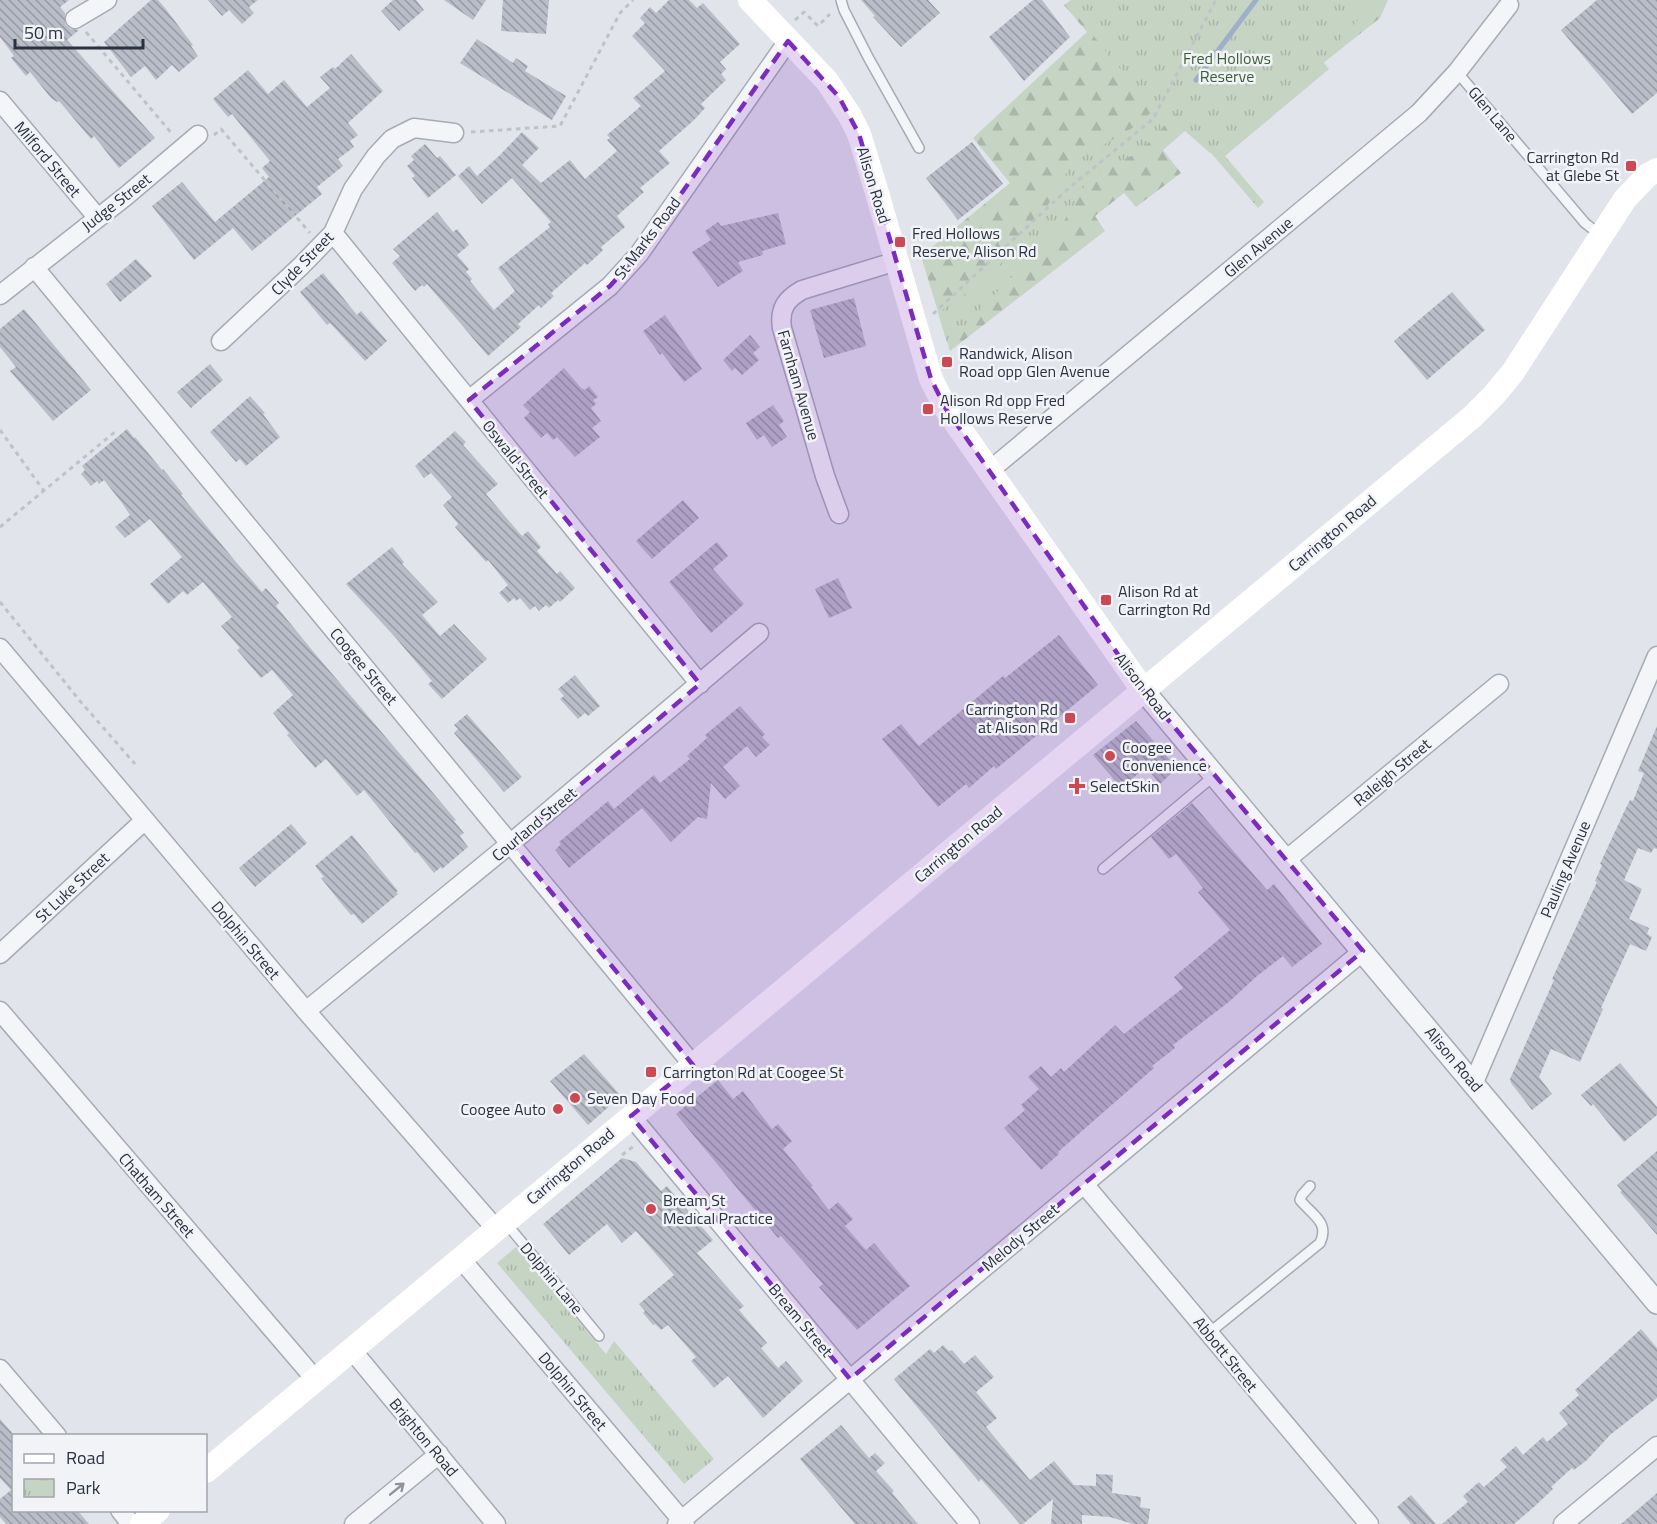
<svg xmlns="http://www.w3.org/2000/svg" width="1657" height="1524" font-family="'Titillium Web',sans-serif">
	<style>
		.forest { fill: url(#forest-firs) }
		.park { fill: url(#park-tufts) }
		.lines { fill: none; stroke-linecap: round; stroke-linejoin: round }
		.stream { stroke: #9dafc9; stroke-width: 5 }
		.building { fill: url(#building-back-hatch) }
		.service-casing { stroke: #a6abb4; stroke-width: 12 }
		.minor-casing { stroke: #a6abb4; stroke-width: 21 }
		.tertiary-casing { stroke: #a6abb4; stroke-width: 24 }
		.path { stroke: #bfc2c8; stroke-width: 3; stroke-dasharray: 4.5 4.5; stroke-linecap: butt }
		.service { stroke: #f4f5f8; stroke-width: 9 }
		.minor { stroke: #f4f5f8; stroke-width: 18 }
		.tertiary { stroke: #f4f5f8; stroke-width: 21 }
		.secondary { stroke: #fff; stroke-width: 24 }
		.oneway { stroke: #8f939c }
		.marked { fill: #7b2cbf; fill-opacity: 0.2; stroke: #7b2cbf; stroke-width: 4.5; stroke-dasharray: 12 8; stroke-linejoin: round }
		.poi-dot { fill: #cc4953; stroke: #f1f3f7; stroke-width: 2 }
		.labels { text-anchor: middle; dominant-baseline: central; stroke-width: 5; stroke-linejoin: round; paint-order: stroke }
		.park-label { font-size: 16px; fill: #3c5d37; stroke: #f1f3f7 }
		.street-label { font-size: 16px; fill: #2a3141; stroke: #f1f3f7 }
		.poi-label { font-size: 16px; fill: #2a3141; stroke: #f1f3f7; text-anchor: start }
	</style>
	<defs>
		<pattern id="forest-firs" width="22" height="20" patternUnits="userSpaceOnUse" patternTransform="scale(1.5)"><rect width="22" height="20" fill="#c6d4c3"/><path d="M5 1l3.5 6h-7zM16 11l3.5 6h-7z" fill="#aab6a9"/></pattern>
		<pattern id="park-tufts" width="24" height="20" patternUnits="userSpaceOnUse" patternTransform="scale(1.5)"><rect width="24" height="20" fill="#c6d4c3"/><path d="M3 7l-1-3M5 7V3M7 7l1-3M15 17l-1-3M17 17v-4M19 17l1-3" fill="none" stroke="#aab6a9"/></pattern>
		<pattern id="building-back-hatch" width="6" height="6" patternUnits="userSpaceOnUse" patternTransform="scale(1.5)"><rect width="6" height="6" fill="#b9bdc7"/><path d="M-1 5l2 2M0 0l6 6M5-1l2 2" fill="none" stroke="#979aa3"/></pattern>
	</defs>
	<rect width="100%" height="100%" fill="#e1e4ea"/>
	<path class="forest" d="M1071 0H1388L1380 18 1210 153 1185 131 1163 150 1181 173 1136 207 1124 193 1095 216 1105 231 950 351 921 256 1010 183 973 138 1087 32 1064 5Z"/>
	<path class="park" d="M1082 0H1376L1322 60 1329 69 1225 156 1264 202 1258 208 1177 113 1139 152 1090 177 1060 228 947 343 938 313 985 280 1023 240 1040 219 1072 163 1134 127 1154 110 1070 7Z
		M516 1247 606 1354 614 1341 714 1459 684 1484 497 1263Z"/>
	<g class="lines">
		<path class="stream" d="M1196 80 1256 0"/>
	</g>
	<path class="building" d="M0 0H69L60 7 65 13V24L70 29 79 30 67 40 155 138 119 168 94 136 91 139 59 101 57 102 51 98 30 72 26 76 11 58 14 56 0 37Z
		M151 0H158L165 8 193 45 191 46 198 56 179 72 172 65 156 80 145 66 131 77 104 42Z
		M208 0H258L249 7 254 13 242 24 229 10 222 16Z
		M393 0H416L424 10 399 31 381 11Z
		M444 0H486L473 20Z
		M503 0H549L546 34 501 31Z
		M669 0H689L697 8 703 3 740 44 720 62 726 69 721 74 726 80 701 104 705 108 694 120 659 151 670 163 640 188 644 192 617 216 625 227 601 247 603 250 598 255 587 265 585 263 551 293 554 296 541 308 539 305 518 324 521 327 488 356 427 284 424 287 422 285 415 291 392 263 400 256 393 249 437 212 453 232 457 229 469 245 457 255 469 269 466 272 472 279 470 281 494 310 515 291 498 268 550 227 548 224 551 222 512 178 482 204 458 176 469 166 477 176 500 155 522 132 539 148 522 165 541 183 570 160 585 179 617 151 607 140 610 138 607 135 641 106 633 98 665 71 632 36 645 23 640 18 650 7 656 13Z
		M861 0H928L940 13 901 47 873 17 875 16Z
		M1033 0H1042L1070 37 1024 81 989 37Z
		M1597 0H1657V93L1632 114 1561 30Z
		M477 39 513 63 516 58 528 66 525 71 566 96 552 120 460 63Z
		M351 54 383 91 348 123 358 135 350 141 354 147 338 159 343 166 317 187 322 194 252 251 233 228 194 260 152 206 182 182 215 222 269 177 262 168 270 161 232 114 228 117 213 99 248 70 268 94 284 80 307 107 330 88 320 77 333 67 335 69Z
		M972 142 1003 184 958 220 926 178Z
		M425 144 437 158 440 156 456 175 428 198 412 178 415 176 407 166 414 160 411 156Z
		M778 213 786 244 762 251 763 255 738 262 743 271 718 287 692 252 711 240 705 231 718 222 721 226Z
		M136 259 152 276 120 302 106 284Z
		M323 273 357 315 361 311 387 341 365 361 330 323 327 325 300 292Z
		M1452 292 1485 330 1427 380 1394 341Z
		M854 298 866 346 824 358 810 310Z
		M24 309 91 390 53 421 10 371 16 367 0 347V329Z
		M665 315 702 369 684 382 662 353 660 355 643 331Z
		M750 335 760 347 753 353 759 360 742 375 735 368 732 371 723 360Z
		M210 364 223 380 191 408 177 392Z
		M564 368 581 388 585 390 589 386 598 397 593 400 596 404 591 408 601 421 592 428 600 437 575 457 557 437 553 440 547 433 541 438 524 418 530 412 523 405Z
		M250 396 265 413 263 414 280 437 246 466 240 459 236 462 210 432Z
		M773 405 784 421 779 425 787 437 772 447 764 435 757 440 746 423Z
		M127 429 134 438 135 437 162 470 163 469 183 494 181 495 236 562 262 592 266 588 279 603 276 606 312 650 456 820 454 821 464 833 460 836 468 847 442 869 441 867 434 873 417 852 415 853 364 790 357 796 326 759 315 768 287 735 289 733 273 713 293 695 272 670 261 678 237 650 240 648 221 626 232 617 203 582 187 595 183 591 168 604 150 584 182 557 150 519 125 538 115 527 130 515 122 503 104 480 99 484 97 481 91 486 81 474 85 470 82 466Z
		M455 431 466 442 463 445 498 484 486 494 522 536 528 531 541 547 537 551 557 574 560 571 575 588 560 602 558 600 549 608 546 605 539 611 535 606 530 610 520 598 516 601 514 598 508 603 499 593 508 585 488 560 486 562 455 527 458 524 443 505 452 497 431 473 424 478 415 466Z
		M683 500 699 518 652 559 636 541Z
		M717 542 728 556 713 569 744 604 711 633 669 582Z
		M392 547 404 562 402 564 438 602 422 615 440 636 454 624 487 659 442 699 428 684 432 681 395 637 346 584Z
		M838 578 852 608 829 618 815 589Z
		M1059 635 1098 685 996 769 994 766 969 788 966 784 938 807 882 739 901 724 919 746 1003 676 1005 678Z
		M575 675 600 706 588 716 585 713 578 719 560 699 564 696 558 689Z
		M740 706 765 734 762 737 770 745 756 757 747 746 723 767 740 786 725 799 711 783 707 819 698 817 671 842 642 808 569 868 555 850 561 844 559 842 608 801 614 809 654 775 660 783 690 759 687 756 707 738 705 735Z
		M467 714 522 777 504 792 454 733 458 729 454 725Z
		M1136 721 1177 768 1160 784 1146 767 1121 788 1093 755Z
		M1657 726V849L1654 848 1651 853 1638 848 1624 880 1642 889 1629 919 1649 928 1647 934 1652 937 1646 951 1630 944 1601 1008 1603 1009 1580 1062 1551 1049 1539 1077 1552 1094 1532 1110 1511 1083 1510 1079 1554 980 1552 979 1597 882 1595 881 1602 865 1600 864 1625 810 1630 800 1633 801 1644 773 1638 771Z
		M1192 803 1267 890 1274 884 1322 944 1292 967 1283 956 1257 976 1230 1001 1173 1045 1175 1048 1152 1066 1154 1068 1058 1152 1059 1154 1041 1170 1004 1128 1025 1110 1021 1105 1039 1089 1028 1077 1041 1066 1051 1077 1061 1068 1064 1072 1115 1025 1124 1034 1183 988 1174 977 1230 930 1198 892 1203 888 1176 854 1169 859 1151 837Z
		M291 824 307 843 255 887 239 868Z
		M352 835 398 891 396 892 398 894 362 924 354 914 351 915 340 902 321 878 324 877 315 866Z
		M584 1054 621 1096 588 1125 550 1081Z
		M1620 1063 1657 1107V1115L1624 1142 1593 1104 1591 1106 1581 1095Z
		M718 1080 733 1099 743 1091 772 1129 778 1124 792 1141 783 1149 813 1186 811 1187 829 1210 838 1202 853 1219 845 1226 866 1250 874 1243 910 1286 857 1330 819 1287 823 1284 781 1236 778 1238 676 1114Z
		M1657 1151V1235L1620 1192 1622 1191 1617 1185Z
		M622 1158 636 1162 661 1191 667 1186 713 1240 697 1253 744 1306 739 1310 767 1343 761 1348 778 1368 786 1361 803 1381 763 1418 728 1376 714 1388 691 1361 696 1357 668 1325 661 1330 655 1324 653 1325 643 1313 645 1311 639 1304 674 1275 636 1231 622 1243 607 1224 569 1255 543 1224Z
		M1641 1329 1657 1348V1398L1610 1435 1587 1460 1574 1470 1572 1468 1551 1487 1553 1489 1535 1506 1514 1524H1442L1468 1502 1463 1496 1479 1482 1484 1487 1507 1467 1500 1460 1516 1446 1523 1455 1543 1437 1547 1442 1568 1424 1559 1413 1579 1395 1575 1390Z
		M943 1345 949 1351 952 1350 964 1364 975 1355 994 1377 976 1392 997 1418 986 1427 1030 1480 1054 1461 1074 1485 1096 1486V1474L1113 1475 1112 1493 1141 1497 1140 1507 1150 1509 1148 1524H1133L1110 1517 1082 1515V1524H1051L1053 1499 1023 1524H1020L981 1479 979 1482 894 1379 930 1349 934 1353Z
		M0 1419 14 1435V1510H77L89 1524H6L0 1517V1499L11 1490 0 1478Z
		M841 1425 869 1458 875 1453 885 1463 876 1471 894 1491 892 1493 918 1524H855L800 1459Z
		M1657 1493V1524H1621Z
		M1411 1495 1436 1524H1411L1397 1507Z"/>
	<g class="lines">
		<defs>
			<path id="service" d="M841 0 844 10 868 57 919 148
				M1457 72 1585 223 1599 234
				M1103 869 1215 775
				M506 1223 599 1336
				M1209 1333 1320 1243C1330 1222 1312 1215 1300 1200L1302 1195 1310 1186"/>
			<path id="minor" d="M75 19 107 0
				M0 101 97 217
				M333 233 700 684
				M34 267 693 1065
				M0 295 126 196 198 135
				M221 341 301 266 333 233 353 189 376 156 392 139 414 128 454 133
				M469 400 610 286 639 254 788 41
				M989 471 1419 113 1457 72 1509 5
				M839 514 825 476 782 328C779 309 786 299 802 290L897 261
				M0 648 306 1011 496 1229
				M1286 860 1499 684
				M0 954 145 820
				M0 1011 315 1379
				M306 1011 511 843 759 633
				M1474 1082 1657 656
				M631 1116 970 1524
				M1084 1184 1369 1524
				M461 1259 685 1524
				M351 1349 496 1524
				M0 1369 57 1436
				M120 1510 131 1524
				M354 1524 439 1454
				M677 1524 1363 951
				M1563 1524 1657 1446"/>
			<path id="tertiary" d="M1143 690 1657 1303"/>
		</defs>
		<use href="#service" class="service-casing"/>
		<use href="#minor" class="minor-casing"/>
		<use href="#tertiary" class="tertiary-casing"/>
		<path class="path" d="M795 20 804 12 818 26 830 14
			M86 32 173 135
			M471 132 560 126 620 13 633 0
			M214 135 221 129 310 233
			M933 314 1069 188 1153 119 1216 0
			M0 430 44 491
			M0 527 116 431
			M0 602 80 701 135 764
			M622 1155 634 1146"/>
		<use href="#service" class="service"/>
		<use href="#minor" class="minor"/>
		<use href="#tertiary" class="tertiary"/>
		<path class="secondary" d="M750 0 827 81 850 116 859 134 875 186 931 379 946 409 1143 690
			M206 1471 1472 417 1494 395 1513 372 1625 199 1648 175 1657 170
			M142 1524 158 1510"/>
	</g>
	<defs><path id="oneway-shaft" d="M-6 0H5M1.5-3L5.5 0L1.5 3" fill="none" stroke-width="1.6" stroke-linecap="round" stroke-linejoin="round" transform="scale(1.5)"/></defs>
	<use class="oneway" href="#oneway-shaft" transform="translate(397 1489) rotate(-39)"/>
	<path class="marked" d="M788 41 839 97 859 134 931 379 946 409 1143 690 1363 951 850 1379 631 1116 693 1065 511 843 700 684 469 400 610 286 639 254Z"/>
	<g class="poi-dot">
		<rect x="1625" y="160" width="12" height="12" rx="3"/>
		<rect x="894" y="236" width="12" height="12" rx="3"/>
		<rect x="941" y="356" width="12" height="12" rx="3"/>
		<rect x="922" y="403" width="12" height="12" rx="3"/>
		<rect x="1100" y="594" width="12" height="12" rx="3"/>
		<rect x="1064" y="712" width="12" height="12" rx="3"/>
		<circle cx="1110" cy="756" r="6"/>
		<path d="M1074 777h6v6h6v6h-6v6h-6v-6h-6v-6h6z"/>
		<rect x="645" y="1066" width="12" height="12" rx="3"/>
		<circle cx="575" cy="1098" r="6"/>
		<circle cx="558" cy="1109" r="6"/>
		<circle cx="651" cy="1209" r="6"/>
	</g>
	<g class="labels">
		<g class="park-label">
			<text x="1227" y="58">Fred Hollows<tspan x="1227" dy="18">Reserve</tspan></text>
		</g>
		<g class="street-label">
			<text transform="translate(1493 114) rotate(50)">Glen Lane</text>
			<text transform="translate(48 159) rotate(50)">Milford Street</text>
			<text transform="translate(874 185) rotate(73)">Alison Road</text>
			<text transform="translate(116 202) rotate(-38)">Judge Street</text>
			<text transform="translate(647 238) rotate(-53)">St Marks Road</text>
			<text transform="translate(1258 247) rotate(-40)">Glen Avenue</text>
			<text transform="translate(302 263) rotate(-46)">Clyde Street</text>
			<text transform="translate(799 385) rotate(74)">Farnham Avenue</text>
			<text transform="translate(516 459) rotate(51)">Oswald Street</text>
			<text transform="translate(1332 533) rotate(-40)">Carrington Road</text>
			<text transform="translate(364 666) rotate(50)">Coogee Street</text>
			<text transform="translate(1143 686) rotate(52)">Alison Road</text>
			<text transform="translate(1392 772) rotate(-40)">Raleigh Street</text>
			<text transform="translate(534 824) rotate(-40)">Courland Street</text>
			<text transform="translate(958 844) rotate(-40)">Carrington Road</text>
			<text transform="translate(1565 869) rotate(-67)">Pauling Avenue</text>
			<text transform="translate(72 887) rotate(-43)">St Luke Street</text>
			<text transform="translate(246 940) rotate(50)">Dolphin Street</text>
			<text transform="translate(1454 1059) rotate(50)">Alison Road</text>
			<text transform="translate(570 1166) rotate(-40)">Carrington Road</text>
			<text transform="translate(157 1195) rotate(49)">Chatham Street</text>
			<text transform="translate(1020 1237) rotate(-40)">Melody Street</text>
			<text transform="translate(552 1278) rotate(50)">Dolphin Lane</text>
			<text transform="translate(801 1320) rotate(50)">Bream Street</text>
			<text transform="translate(1226 1354) rotate(51)">Abbott Street</text>
			<text transform="translate(573 1391) rotate(50)">Dolphin Street</text>
			<text transform="translate(424 1437) rotate(50)">Brighton Road</text>
		</g>
		<g class="poi-label">
			<text x="1619" y="157" text-anchor="end">Carrington Rd<tspan x="1619" dy="18">at Glebe St</tspan></text>
			<text x="912" y="233">Fred Hollows<tspan x="912" dy="18">Reserve, Alison Rd</tspan></text>
			<text x="959" y="353">Randwick, Alison<tspan x="959" dy="18">Road opp Glen Avenue</tspan></text>
			<text x="940" y="400">Alison Rd opp Fred<tspan x="940" dy="18">Hollows Reserve</tspan></text>
			<text x="1118" y="591">Alison Rd at<tspan x="1118" dy="18">Carrington Rd</tspan></text>
			<text x="1058" y="709" text-anchor="end">Carrington Rd<tspan x="1058" dy="18">at Alison Rd</tspan></text>
			<text x="1122" y="747">Coogee<tspan x="1122" dy="18">Convenience</tspan></text>
			<text x="1090" y="786">SelectSkin</text>
			<text x="663" y="1072">Carrington Rd at Coogee St</text>
			<text x="587" y="1098">Seven Day Food</text>
			<text x="546" y="1109" text-anchor="end">Coogee Auto</text>
			<text x="663" y="1200">Bream St<tspan x="663" dy="18">Medical Practice</tspan></text>
		</g>
	</g>
	<rect x="12" y="1434" width="195" height="78" fill="#f1f3f7" stroke="#a1a5ae" stroke-width="1.5"/>
	<rect x="24" y="1454" width="30" height="9" fill="#ffffff" stroke="#a1a5ae" stroke-width="1.5"/>
	<text x="66" y="1464" font-size="18" fill="#2a3141">Road</text>
	<rect x="24" y="1479" width="30" height="18" fill="url(#park-tufts)" stroke="#a1a5ae" stroke-width="1.5"/>
	<text x="66" y="1494" font-size="18" fill="#2a3141">Park</text>
	<path d="M15 39v9h128v-9" fill="none" stroke="#2a3141" stroke-width="3"/>
	<text x="24" y="39" font-size="18" fill="#2a3141" stroke="#f1f3f7" stroke-width="4.5" paint-order="stroke">50 m</text>
</svg>
